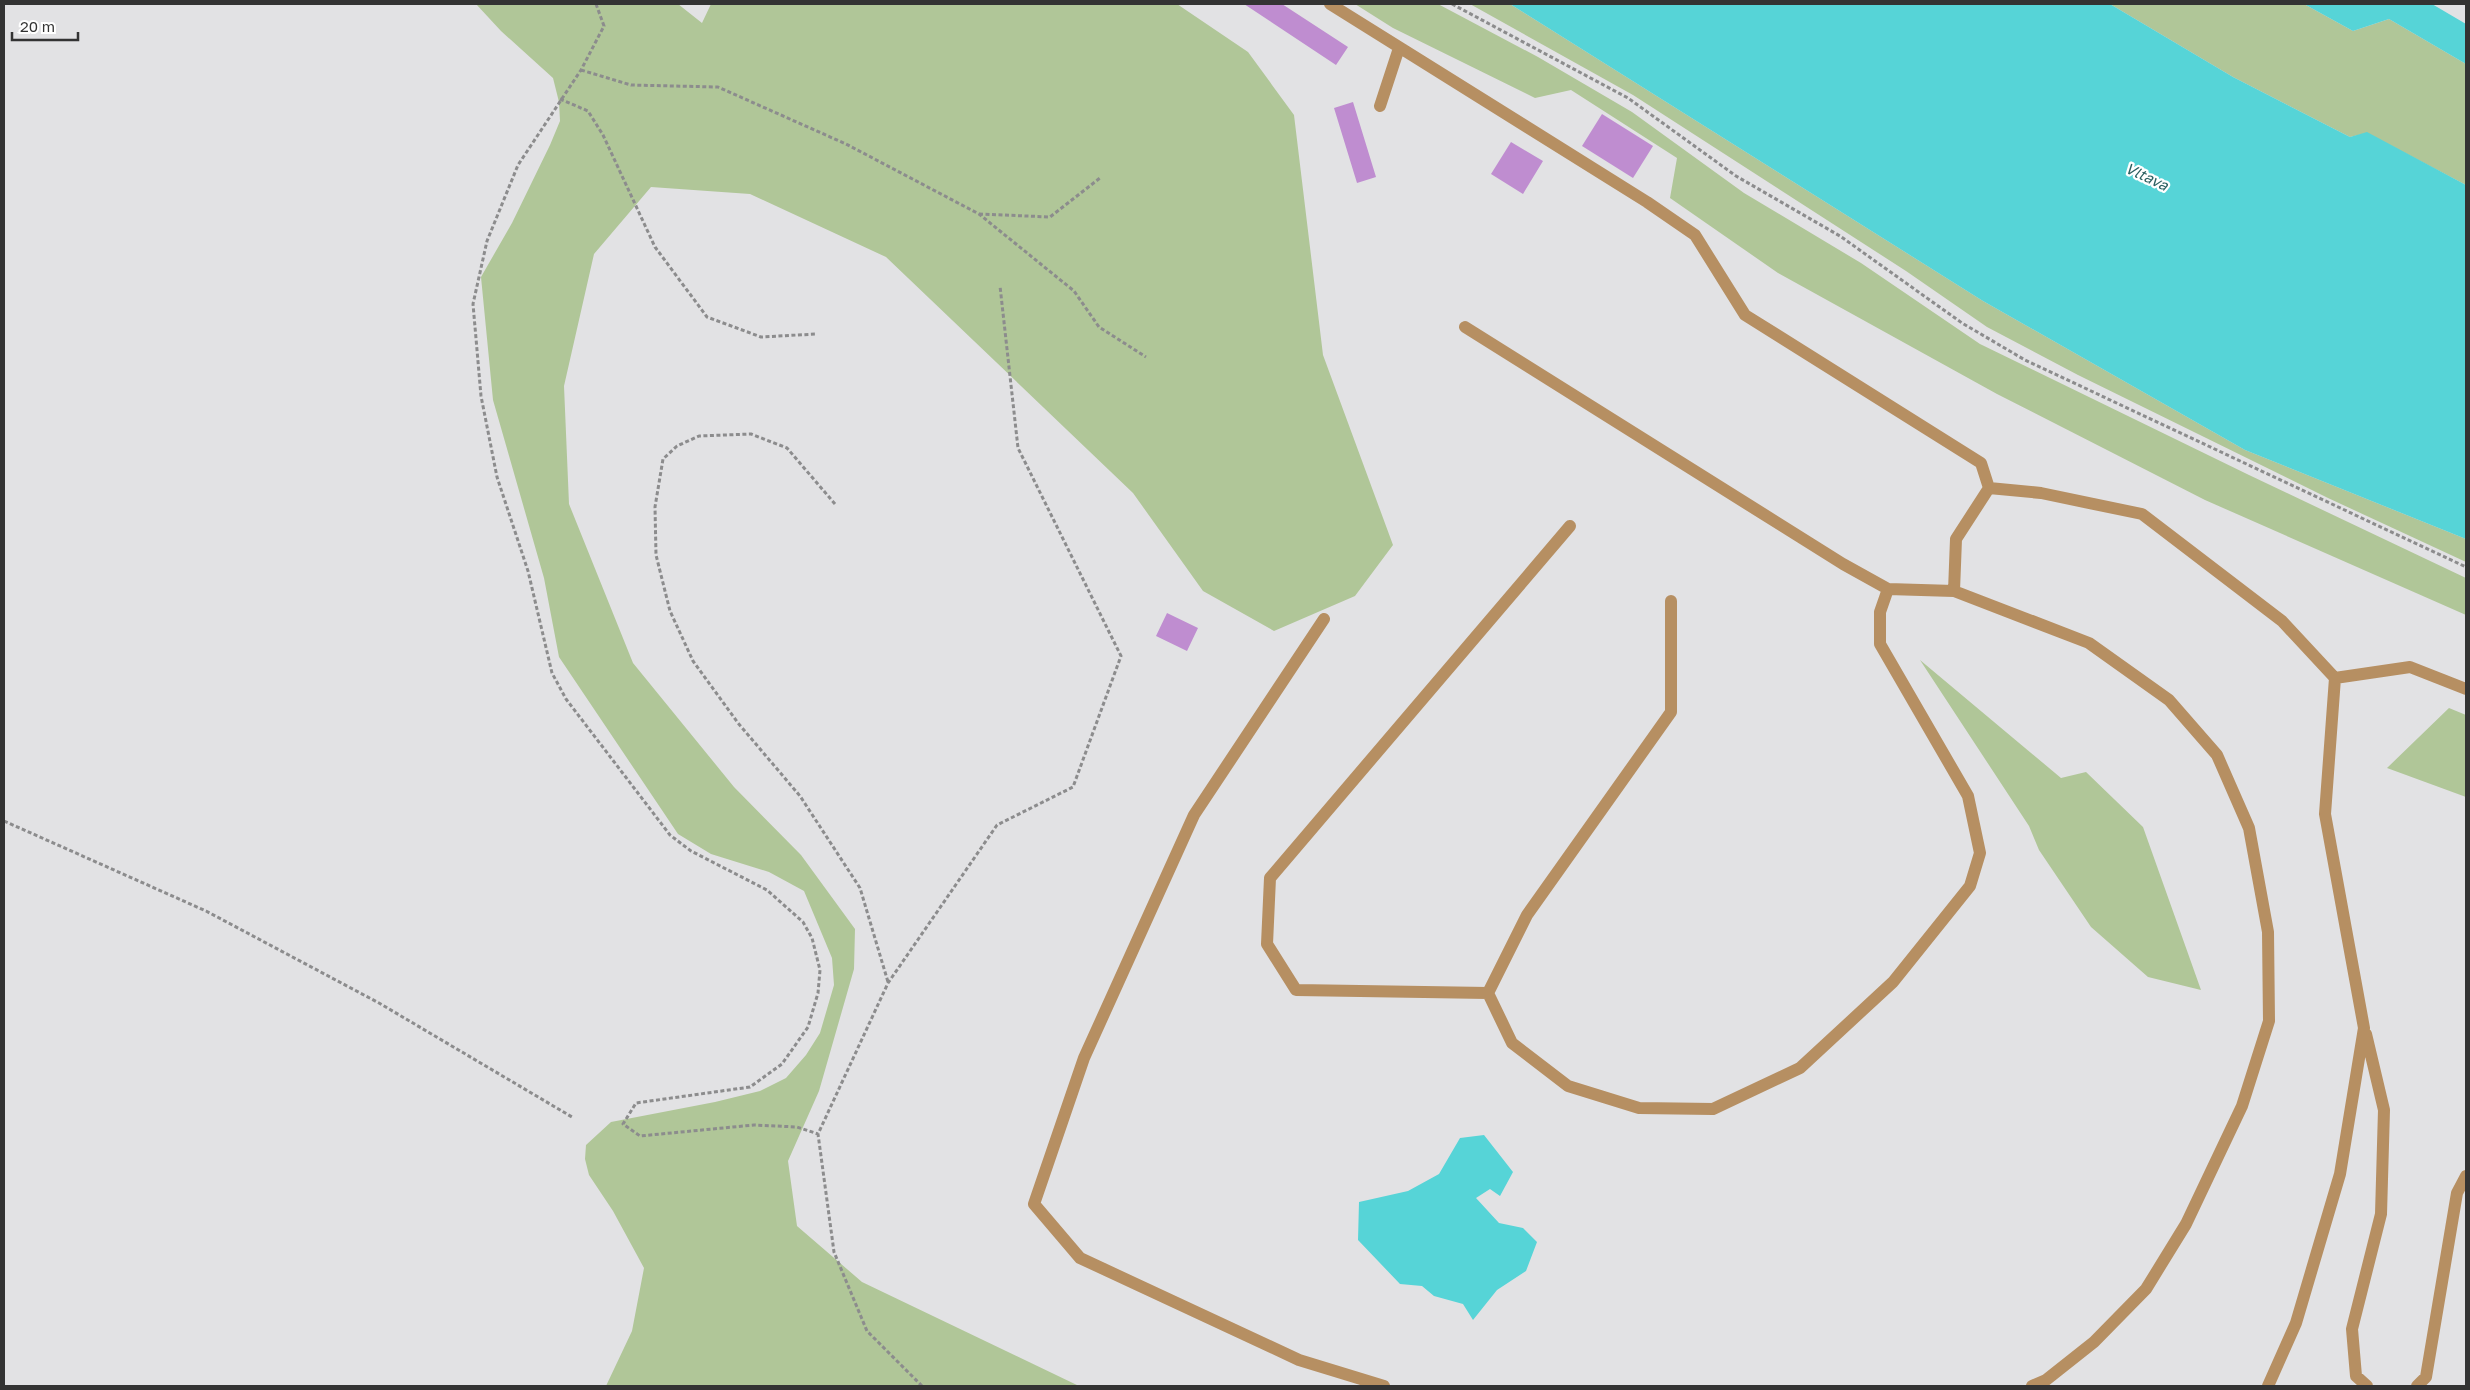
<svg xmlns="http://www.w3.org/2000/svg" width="2470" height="1390" font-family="'Golos Text',sans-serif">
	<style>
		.green { fill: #b0c698 }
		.water { fill: #56d4d7 }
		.building { fill: #bf8dd0 }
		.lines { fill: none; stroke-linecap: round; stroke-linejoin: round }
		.path { stroke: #8c8c8d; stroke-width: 3; stroke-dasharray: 4 2.5; stroke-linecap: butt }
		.minor { stroke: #b68f62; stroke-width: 12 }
		.labels { text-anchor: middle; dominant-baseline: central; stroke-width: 4.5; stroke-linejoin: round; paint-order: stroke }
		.water-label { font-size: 15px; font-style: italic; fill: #2c6162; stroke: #fff }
	</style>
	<rect width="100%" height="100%" fill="#e2e2e4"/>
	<path class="green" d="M476 4H678L702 23 711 4H1177L1248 52 1294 115 1323 355 1393 545 1355 596 1274 631 1203 591 1133 493 886 257 750 194 651 187 594 254 564 386 569 504 633 663 734 787 801 855 855 929 854 969 819 1091 788 1161 797 1226 862 1282 1079 1386H606L632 1331 644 1268 613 1211 589 1175 585 1159 586 1145 611 1122 715 1102 760 1091 786 1078 806 1055 820 1033 834 985 832 958 804 891 769 872 711 854 678 834 559 657 544 578 493 400 481 277 512 223 550 145 560 121 559 102 553 78 501 31Z
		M1355 4H1438L1538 57 1632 112 1744 193 1861 263 1980 344 2249 475 2466 578V615L2205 500 1997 394 1778 273 1670 198 1677 158 1571 90 1535 98 1393 28Z
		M1470 4H1510L1983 301 2245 450 2466 539V562L2328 498 2078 375 1987 327 1906 271 1633 95Z
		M2110 4H2304L2353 31 2389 19 2466 64V185L2367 133 2350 137 2233 77Z
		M1920 660 2061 778 2086 772 2143 827 2201 990 2148 977 2091 927 2039 850 2029 826Z
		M2449 708 2466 715V797L2387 768Z"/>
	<path class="water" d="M1510 4H2110L2233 77 2350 137 2367 132 2466 185V539L2245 450 1983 301Z
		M2304 4H2432L2466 24V64L2389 19 2353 31Z
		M1484 1135 1513 1172 1500 1196 1490 1189 1476 1198 1499 1223 1523 1228 1537 1242 1526 1271 1497 1290 1473 1320 1463 1304 1434 1296 1422 1286 1400 1284 1358 1240 1359 1202 1408 1191 1439 1174 1460 1138Z"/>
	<path class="building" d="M1244 4H1282L1348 47 1336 65Z
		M1353 102 1376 177 1357 183 1334 108Z
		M1602 114 1653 146 1633 178 1582 146Z
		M1511 142 1543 161 1523 194 1491 174Z
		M1167 613 1198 628 1187 651 1156 636Z"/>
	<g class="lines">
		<path class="path" d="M596 4 604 26 581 70 518 165 487 241 473 304 481 396 497 477 528 571 552 673 566 699 670 835 691 851 767 890 803 922 812 938 820 970 818 993 808 1027 782 1064 750 1087 636 1103 623 1124 640 1136 754 1125 797 1127 818 1134
			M1452 4 1628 98 1736 176 1840 236 1962 323 2025 360 2466 567
			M581 70 631 85 718 87 846 144 979 214 1074 291 1099 327 1146 357
			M560 99 588 111 603 135 655 247 707 317 761 337 816 334
			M979 214 1050 217 1100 178
			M835 504 787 448 751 434 699 436 677 446 663 459 655 507 656 555 670 611 693 661 738 723 800 796 860 888 888 982
			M4 821 206 911 379 1003 572 1117
			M922 1386 867 1331 834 1252 818 1134 888 983 997 825 1073 787 1121 656 1018 448 1000 286"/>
		<path class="minor" d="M1330 4 1647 202 1695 235 1745 315 1981 463 1989 488
			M1380 106 1399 48
			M1465 327 1843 564 1888 589 1954 591 2089 643 2169 700 2217 755 2249 828 2268 932 2269 1021 2242 1106 2186 1224 2146 1289 2094 1342 2046 1380 2032 1386
			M1954 591 1956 539 1989 488 2041 493 2142 514 2282 621 2335 678 2325 814 2364 1028 2340 1174 2296 1323 2268 1386
			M1671 601V712L1527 915 1488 993 1512 1043 1568 1086 1639 1108 1713 1109 1800 1068 1893 982 1970 886 1980 853 1968 796 1880 644V612L1888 589
			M1324 619 1194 815 1084 1058 1034 1204 1080 1258 1299 1360 1384 1386
			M2335 678 2410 667 2466 689
			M1488 993 1296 990 1267 944 1270 878 1570 526
			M2366 1034 2384 1110 2381 1214 2352 1329 2356 1376 2367 1386
			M2417 1386 2426 1377 2457 1193 2466 1176"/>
	</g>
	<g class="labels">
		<g class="water-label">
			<text transform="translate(2147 176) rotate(25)">Vltava</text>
		</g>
	</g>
	<rect width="2470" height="1390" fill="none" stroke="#333333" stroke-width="10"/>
	<path d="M12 32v8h66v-8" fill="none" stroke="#333333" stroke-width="2.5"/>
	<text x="20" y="32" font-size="15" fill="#333333" stroke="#ffffff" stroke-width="4" paint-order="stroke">20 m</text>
</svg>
